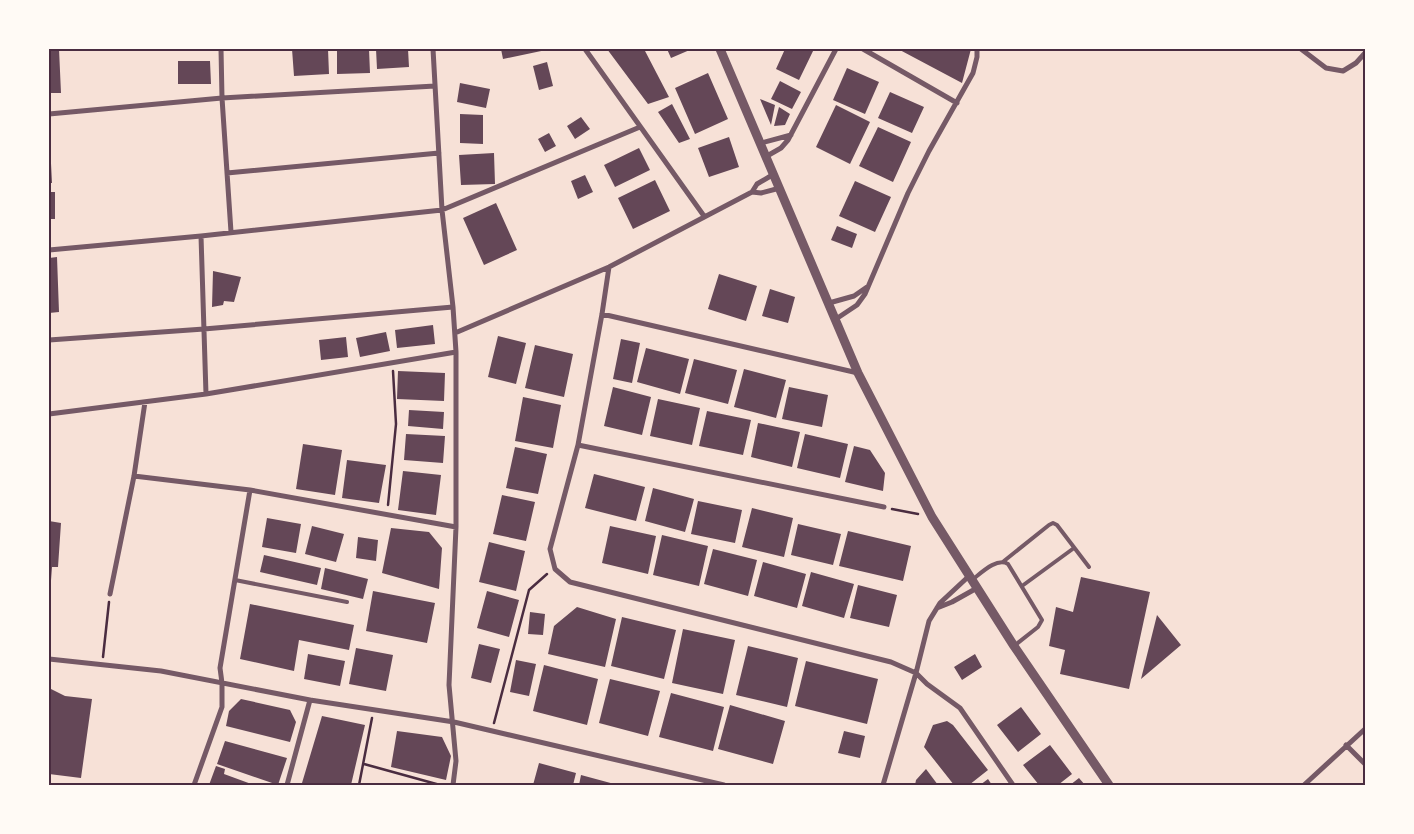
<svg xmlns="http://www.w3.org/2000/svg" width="1414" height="834" font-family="Quicksand,sans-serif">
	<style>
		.building { fill: #644757 }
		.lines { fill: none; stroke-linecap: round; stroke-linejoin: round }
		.path { stroke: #4a2c40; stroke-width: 2.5 }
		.service { stroke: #755966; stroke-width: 4 }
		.minor { stroke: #755966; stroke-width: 5 }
		.tertiary { stroke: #755966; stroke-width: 9 }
		.neatline { fill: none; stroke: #4a2c40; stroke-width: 2 }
	</style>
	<rect width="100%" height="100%" fill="#f7e1d7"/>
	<path class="building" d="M49 49H59L61 93H49Z
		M73 49H118V51H73Z
		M292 49H328L329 74 294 76Z
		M337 49H369L370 73 337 74Z
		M376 49H408L409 67 377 69Z
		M501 49H546V50L503 59Z
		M607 49H644L669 97 648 104Z
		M667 49H692L671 58Z
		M785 49H814L799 80 776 69Z
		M898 49H971L962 83Z
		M178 61H210L211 84H178Z
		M547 62 553 86 539 90 533 66Z
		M847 68 879 82 865 114 833 100Z
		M708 73 728 119 695 134 675 88Z
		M780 81 801 92 792 109 771 99Z
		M460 83 490 89 486 108 457 102Z
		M890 92 924 107 912 133 878 118Z
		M760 99 775 105 771 125Z
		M672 104 690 139 679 143 658 112Z
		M836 105 870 122 850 164 816 147Z
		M779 107 790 114 785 125 774 126Z
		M460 114 483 115V144L460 143Z
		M581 117 590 129 575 139 567 126Z
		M878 127 911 142 893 182 859 166Z
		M549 133 556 146 545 152 538 139Z
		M729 137 739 167 709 177 698 148Z
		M49 144H50L52 183H49Z
		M639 148 650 170 615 187 604 165Z
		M494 153 495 184 461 185 459 155Z
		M585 175 593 192 578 199 571 181Z
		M655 180 670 211 633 229 618 198Z
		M855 181 891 197 875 232 839 216Z
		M49 192H55V219H49Z
		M496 203 517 250 484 265 463 218Z
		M837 226 857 234 852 248 831 240Z
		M57 257 59 312 49 313V258Z
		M213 271 241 277 234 302 224 301 223 305 212 307Z
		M719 274 757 286 746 321 708 309Z
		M770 289 795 297 788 323 762 316Z
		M433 325 435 344 397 348 395 330Z
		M386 332 390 351 360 357 356 338Z
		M498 336 526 343 516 384 488 377Z
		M346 337 348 357 321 360 319 340Z
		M621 339 640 343 632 383 613 379Z
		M535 345 573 354 564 397 525 388Z
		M646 348 689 359 680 394 637 382Z
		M694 359 737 370 728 404 685 393Z
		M744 369 786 380 776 418 734 407Z
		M398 371 445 373 444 401 397 399Z
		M613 387 651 397 642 435 604 426Z
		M789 387 828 395 822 427 782 419Z
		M523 397 561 405 553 448 515 441Z
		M658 399 700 408 692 445 650 436Z
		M409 410 444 412 443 429 408 426Z
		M707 411 751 420 743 455 699 446Z
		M758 423 800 432 792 467 751 457Z
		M406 434 445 436 443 463 404 460Z
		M805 434 848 444 840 478 797 468Z
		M303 444 342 450 335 495 296 489Z
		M854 446 870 450 885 473 883 491 845 482Z
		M515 447 547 454 538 494 506 488Z
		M347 460 386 465 379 503 342 498Z
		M403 471 441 475 436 515 398 510Z
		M594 474 645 487 636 521 585 508Z
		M653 488 694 499 685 532 645 521Z
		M502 495 535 502 526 541 493 534Z
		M698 501 742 510 735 543 691 534Z
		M752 508 793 518 784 557 742 547Z
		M267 518 301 524 296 553 262 547Z
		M49 521 61 523 58 567H52L50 594H49Z
		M798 524 841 534 833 565 791 555Z
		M312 526 344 534 336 562 305 554Z
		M610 526 656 536 648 574 602 563Z
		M391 528 429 532 442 548 439 589 382 573Z
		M848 531 911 546 903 581 839 566Z
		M662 535 708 546 699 586 653 575Z
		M358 537 378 540 376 561 356 558Z
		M489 542 525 551 516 591 479 582Z
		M713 549 757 560 748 596 704 584Z
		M264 555 321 568 317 585 260 572Z
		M763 562 806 574 797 608 754 596Z
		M325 568 368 579 363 599 321 589Z
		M811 572 854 584 844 618 802 606Z
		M1081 577 1150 592 1129 689 1060 674 1065 650 1049 646 1056 607 1073 612Z
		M858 585 897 595 889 627 850 618Z
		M373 591 435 603 427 643 366 631Z
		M487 591 519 600 509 637 477 628Z
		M250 604 354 625 349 650 299 640 294 671 240 659Z
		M577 607 616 619 605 667 548 654 554 626Z
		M530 612 545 614 543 635 528 634Z
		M1157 615 1181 645 1141 679Z
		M622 617 676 630 664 679 611 666Z
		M683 629 735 640 723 694 672 683Z
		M479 644 500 649 491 683 471 678Z
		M748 646 798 658 787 707 736 695Z
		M356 648 393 655 386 691 349 684Z
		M308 654 345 661 340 686 304 679Z
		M975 654 982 667 962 680 954 667Z
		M516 660 536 664 529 696 510 692Z
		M806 661 878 679 867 724 795 706Z
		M544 665 598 679 587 725 533 711Z
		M610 679 660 691 648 736 599 723Z
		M49 688 65 696 92 699 81 778 49 774Z
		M671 693 724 707 713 751 659 737Z
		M241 699 290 710 296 722 290 742 226 726 229 711Z
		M730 705 785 721 773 764 718 749Z
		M1021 707 1041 734 1018 752 997 725Z
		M322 716 365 725 351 785H313L302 783Z
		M947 721 953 725 988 770 969 785H954L924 747 933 725Z
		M397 731 442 737 451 756 446 780 391 767Z
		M844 731 865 736 860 758 838 753Z
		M225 741 287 758 278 785 217 764Z
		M1050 745 1072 774 1058 785H1039L1023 765Z
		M539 763 576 773 573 785H533Z
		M216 766 225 769 224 774 254 785H209Z
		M926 769 938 785H915L916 780Z
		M581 775 618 785H579Z
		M1079 778 1085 785H1070Z
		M988 779 992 785H980Z"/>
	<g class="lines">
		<path class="path" d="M388 505 396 424 393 371
			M892 509 918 514
			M103 657 109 602
			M494 723 529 590 547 574
			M364 764 440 785
			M359 785 372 718"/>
		<path class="service" d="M1004 561 1049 525 1053 523 1057 525 1089 567
			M235 580 347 602
			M972 580C981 573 997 557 1008 564L1042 620 1038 627 1014 646
			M1022 586 1074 548"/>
		<path class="minor" d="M221 49 222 98 231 232
			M433 49 442 210 453 307 456 352V527L449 685 456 761 453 785
			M585 49 704 216
			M863 49 957 103
			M1301 49 1326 68 1343 71 1356 63 1365 53
			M49 114 222 98 435 86
			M761 143 791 135
			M767 156 781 148 788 140 836 49
			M227 173 439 153
			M752 192 761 193 780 188
			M201 236 206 394
			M49 250 201 236 442 210 640 127
			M609 267 602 314 578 445 550 549 555 569 570 582 891 662 916 673 927 684 960 708 1013 785
			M829 303 854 296 867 287
			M602 314 858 373
			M836 319 857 305 865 294 908 193 929 151 973 73 977 57V49
			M455 333 609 267 752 192 757 184 774 174
			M49 340 204 329 453 307
			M49 414 206 394 456 352
			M578 445 884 507
			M134 476 250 490 456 527
			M110 594 134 476 145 402
			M937 608 952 602 977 588
			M49 659 161 671 310 700 454 722 724 785
			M1346 745 1365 764
			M194 785 222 707V683L220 668 250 490
			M287 785 310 700
			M883 785 916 673 929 621 940 603 969 576
			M1304 785 1365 729"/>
		<path class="tertiary" d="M720 49 858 373 932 517 1014 646 1109 785"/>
	</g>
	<rect width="1414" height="834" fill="none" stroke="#fffaf5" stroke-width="100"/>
	<rect x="50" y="50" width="1314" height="734" class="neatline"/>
</svg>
